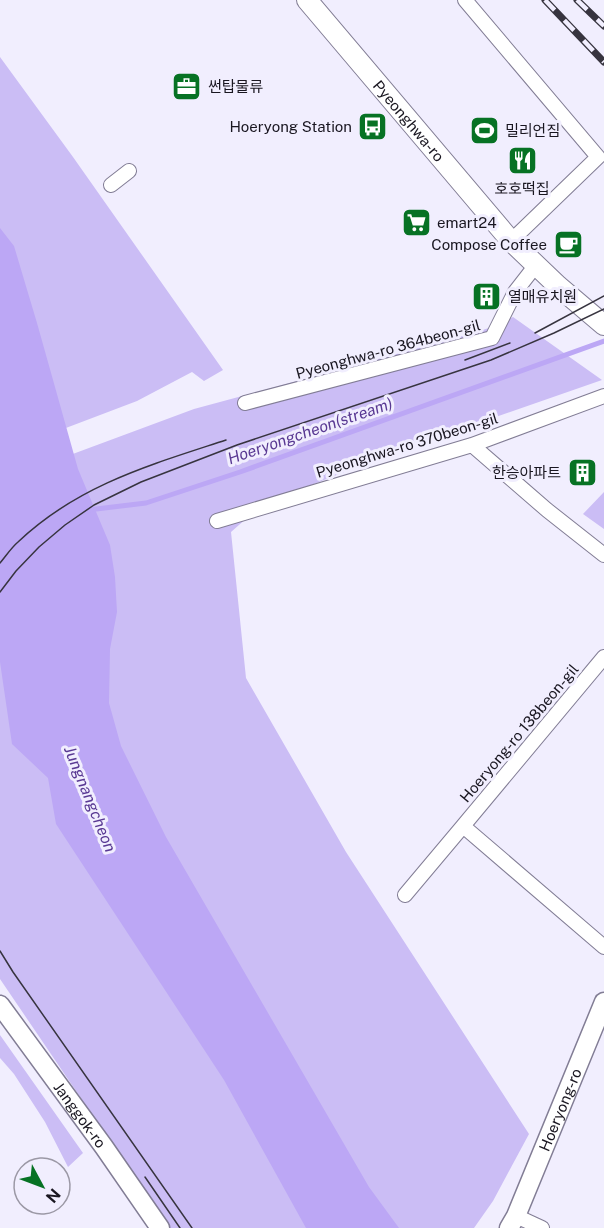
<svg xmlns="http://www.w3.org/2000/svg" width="604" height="1228" font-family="'Public Sans','Noto Sans KR',sans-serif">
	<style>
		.green { fill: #cbbdf5 }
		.water { fill: #bca7f5 }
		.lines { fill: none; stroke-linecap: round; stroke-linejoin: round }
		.stream { stroke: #bca7f5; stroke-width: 5 }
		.minor-casing { stroke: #827d95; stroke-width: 16 }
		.tertiary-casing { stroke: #827d95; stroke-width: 21 }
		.secondary-casing { stroke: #827d95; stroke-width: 22 }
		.minor { stroke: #fff; stroke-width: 14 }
		.tertiary { stroke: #fff; stroke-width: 18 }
		.secondary { stroke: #fff; stroke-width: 20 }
		.tram { stroke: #37343f; stroke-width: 1.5 }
		.rail-casing { stroke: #37343f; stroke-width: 7 }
		.rail { stroke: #f1eefe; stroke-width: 4.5; stroke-dasharray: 14; stroke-linecap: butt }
		.labels { text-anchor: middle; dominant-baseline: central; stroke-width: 6; stroke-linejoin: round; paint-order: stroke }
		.poi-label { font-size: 15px; fill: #191620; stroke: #f1eefe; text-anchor: start }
		.street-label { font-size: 15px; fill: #191620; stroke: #f1eefe }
		.water-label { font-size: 16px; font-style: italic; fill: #593993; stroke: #f1eefe }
	</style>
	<rect width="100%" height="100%" fill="#f1eefe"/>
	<path class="green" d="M0 57 73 157 223 370 204 381 192 372 137 401 0 453Z
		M513 317 602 380 395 452 263 504 231 532 246 678 346 852 529 1134 493 1201 474 1228H169L0 979V481L194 409 470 334 492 327Z
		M604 492V529L583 514Z
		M0 1035 83 1153 68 1167 45 1122 14 1074 0 1058Z"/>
	<path class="water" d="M0 228 14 246 37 323 78 469 110 545 115 577 117 612 110 649 109 703 121 746 166 837 369 1187 399 1228H306L224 1080 56 824 48 778 12 744 0 662Z"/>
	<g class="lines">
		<path class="stream" d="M88 510 146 503 240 472 604 341"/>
		<defs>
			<path id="minor" d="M465 0 598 157 511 241
				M111 185 129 171
				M245 403 492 338 515 292 536 265
				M472 445 547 510 604 555
				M217 521 472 445 604 396
				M604 657 463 826 604 947
				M405 895 463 826
				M516 1216 542 1228"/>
			<g id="tertiary">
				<path id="s1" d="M0 1005 104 1147 160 1228"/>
				<path id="s2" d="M509 1228 516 1216 604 1002"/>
			</g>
			<g id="secondary">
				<path id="s3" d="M307 0 511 241 558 286 604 325"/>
			</g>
		</defs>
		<use href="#minor" class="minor-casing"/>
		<use href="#tertiary" class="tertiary-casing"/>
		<use href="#secondary" class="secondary-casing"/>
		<use href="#minor" class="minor"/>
		<use href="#tertiary" class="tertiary"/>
		<use href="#secondary" class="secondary"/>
		<path class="tram" d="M535 333 604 296
			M465 360 510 343
			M0 563C6 556 11 548 18 542 78 485 150 465 226 440
			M0 592 16 571 39 547 65 525 94 505 141 482 237 445 491 360 554 333 604 309
			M0 951 13 972 192 1228
			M145 1177 180 1228"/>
		<defs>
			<path id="rail" d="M545 0 604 62
				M577 0 604 26"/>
		</defs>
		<use href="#rail" class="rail-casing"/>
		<use href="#rail" class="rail"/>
	</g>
	<defs>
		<symbol id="office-square" viewBox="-11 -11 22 22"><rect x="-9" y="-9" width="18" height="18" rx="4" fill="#077224" stroke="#f1eefe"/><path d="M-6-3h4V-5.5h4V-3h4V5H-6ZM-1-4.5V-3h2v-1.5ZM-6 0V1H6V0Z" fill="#fff"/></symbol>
		<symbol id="bus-square" viewBox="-11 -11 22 22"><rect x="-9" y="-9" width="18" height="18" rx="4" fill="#077224" stroke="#f1eefe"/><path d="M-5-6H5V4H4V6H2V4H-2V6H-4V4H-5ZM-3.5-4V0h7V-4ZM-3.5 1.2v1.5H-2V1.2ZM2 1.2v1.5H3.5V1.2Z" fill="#fff"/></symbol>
		<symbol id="stadium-square" viewBox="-11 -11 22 22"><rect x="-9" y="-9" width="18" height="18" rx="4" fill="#077224" stroke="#f1eefe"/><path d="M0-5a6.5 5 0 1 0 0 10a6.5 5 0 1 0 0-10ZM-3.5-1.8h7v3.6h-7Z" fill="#fff"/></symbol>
		<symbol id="restaurant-square" viewBox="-11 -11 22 22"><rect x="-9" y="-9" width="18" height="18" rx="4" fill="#077224" stroke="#f1eefe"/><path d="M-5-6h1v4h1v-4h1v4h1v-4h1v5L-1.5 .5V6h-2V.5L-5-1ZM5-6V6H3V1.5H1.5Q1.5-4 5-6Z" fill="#fff"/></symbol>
		<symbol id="supermarket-square" viewBox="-11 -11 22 22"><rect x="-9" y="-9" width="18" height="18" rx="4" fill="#077224" stroke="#f1eefe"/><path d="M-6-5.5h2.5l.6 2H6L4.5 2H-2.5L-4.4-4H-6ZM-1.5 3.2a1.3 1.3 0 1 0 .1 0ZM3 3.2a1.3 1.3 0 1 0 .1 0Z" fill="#fff"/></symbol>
		<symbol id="cafe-square" viewBox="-11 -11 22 22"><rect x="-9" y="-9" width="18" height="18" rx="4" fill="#077224" stroke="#f1eefe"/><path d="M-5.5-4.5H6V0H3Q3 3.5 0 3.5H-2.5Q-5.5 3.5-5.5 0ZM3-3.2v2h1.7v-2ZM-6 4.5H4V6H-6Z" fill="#fff"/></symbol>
		<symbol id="building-square" viewBox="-11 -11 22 22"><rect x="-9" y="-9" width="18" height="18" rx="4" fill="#077224" stroke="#f1eefe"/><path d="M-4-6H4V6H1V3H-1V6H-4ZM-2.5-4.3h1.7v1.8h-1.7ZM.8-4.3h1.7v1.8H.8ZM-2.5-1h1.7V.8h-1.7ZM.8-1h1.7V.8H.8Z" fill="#fff"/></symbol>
	</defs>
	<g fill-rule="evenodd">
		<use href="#office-square" x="170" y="70" width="33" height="33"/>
		<use href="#bus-square" x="356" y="110" width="33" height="33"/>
		<use href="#stadium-square" x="468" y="114" width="33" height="33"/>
		<use href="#restaurant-square" x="506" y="144" width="33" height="33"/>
		<use href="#supermarket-square" x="400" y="206" width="33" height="33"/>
		<use href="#cafe-square" x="552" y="228" width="33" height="33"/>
		<use href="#building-square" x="470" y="280" width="33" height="33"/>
		<use href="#building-square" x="566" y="456" width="33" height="33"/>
	</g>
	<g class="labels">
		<g class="poi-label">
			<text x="208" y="86">썬탑물류</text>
			<text x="352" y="126" text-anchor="end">Hoeryong Station</text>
			<text x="505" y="130">밀리언짐</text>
			<text x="522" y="188" text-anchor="middle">호호떡집</text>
			<text x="437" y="222">emart24</text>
			<text x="547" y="244" text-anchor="end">Compose Coffee</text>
			<text x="508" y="296">열매유치원</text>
			<text x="561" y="472" text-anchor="end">한승아파트</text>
		</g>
		<g class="street-label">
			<text stroke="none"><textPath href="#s3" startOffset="158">Pyeonghwa-ro</textPath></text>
			<text transform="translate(388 349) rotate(-15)">Pyeonghwa-ro 364beon-gil</text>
			<text transform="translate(407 445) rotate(-17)">Pyeonghwa-ro 370beon-gil</text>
			<text transform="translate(519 733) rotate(-50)">Hoeryong-ro 138beon-gil</text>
			<text stroke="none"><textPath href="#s2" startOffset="129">Hoeryong-ro</textPath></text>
			<text stroke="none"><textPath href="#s1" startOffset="136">Janggok-ro</textPath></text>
		</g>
		<g class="water-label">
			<text transform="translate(310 431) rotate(-19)">Hoeryongcheon(stream)</text>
			<text transform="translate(90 799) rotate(68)">Jungnangcheon</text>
		</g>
	</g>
	<g transform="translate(42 1186) rotate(131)"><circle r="28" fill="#f1eefe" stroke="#9b98a5" stroke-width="1.5"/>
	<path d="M0-4.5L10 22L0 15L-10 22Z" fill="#077224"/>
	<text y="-9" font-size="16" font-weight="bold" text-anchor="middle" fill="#191620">N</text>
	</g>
</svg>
